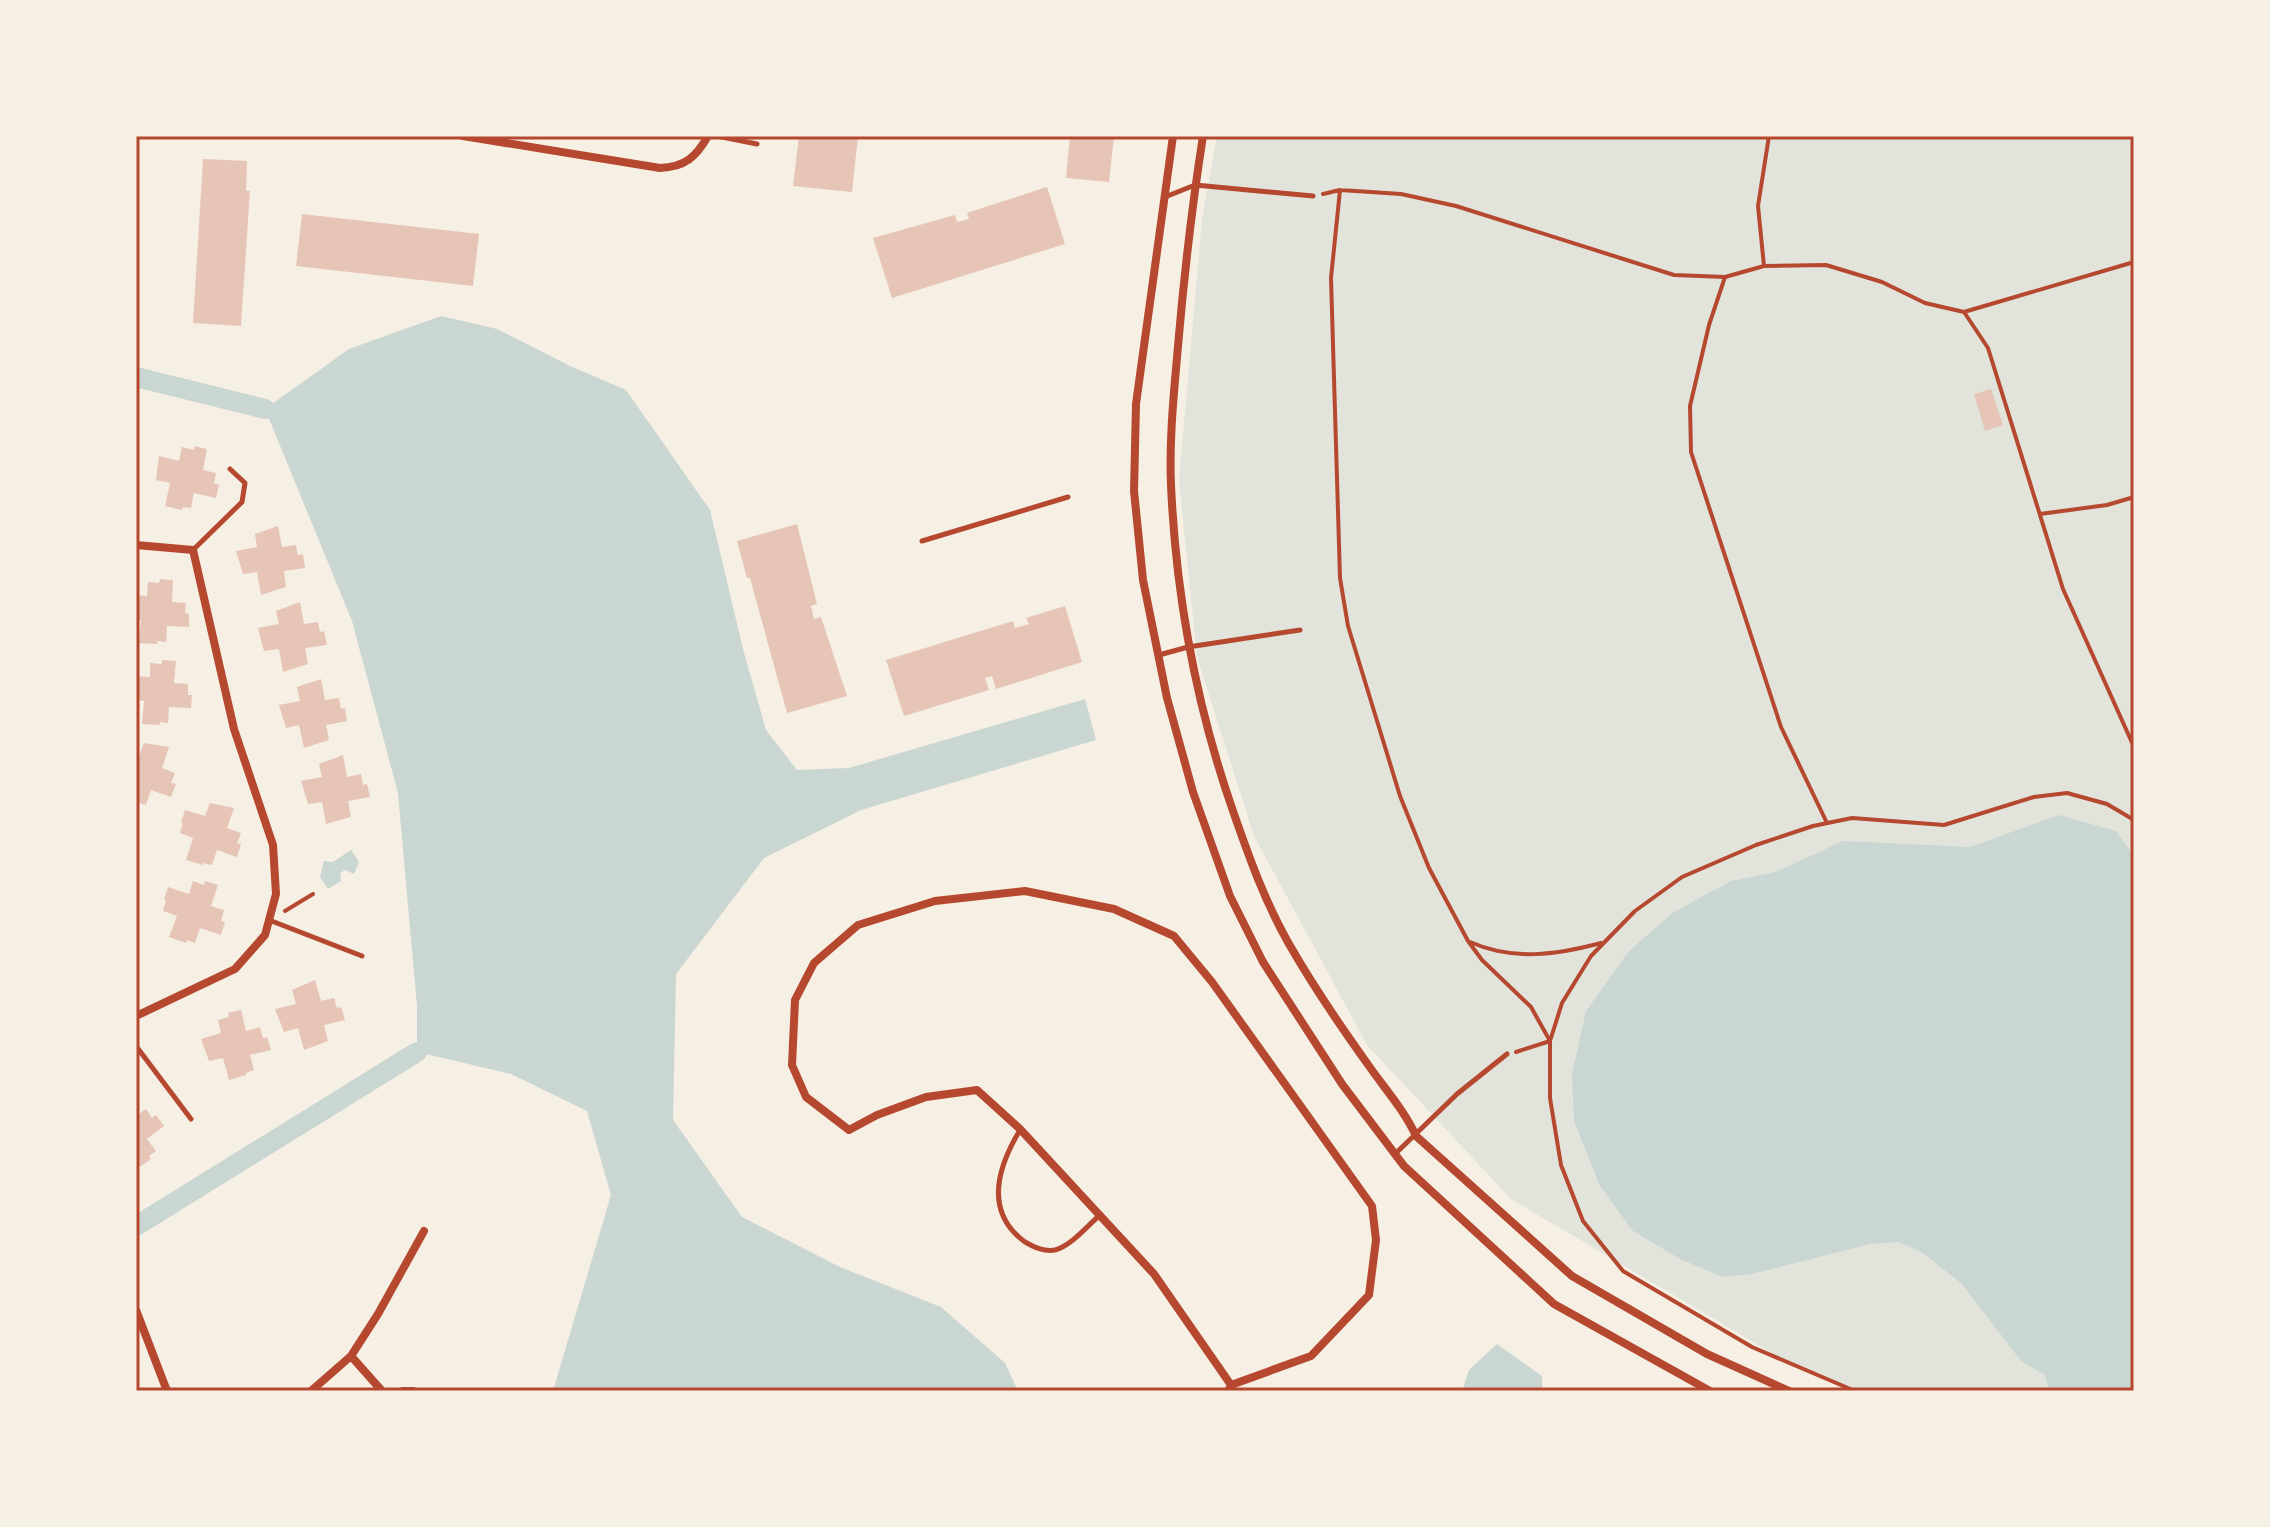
<svg xmlns="http://www.w3.org/2000/svg" width="2270" height="1527" font-family="Mulish,sans-serif">
	<style>
		.green { fill: #e2e4dc }
		.water { fill: #c9d6d2 }
		.lines { fill: none; stroke-linecap: round; stroke-linejoin: round }
		.canal { stroke: #c9d6d2; stroke-width: 20 }
		.building { fill: #e6c5b7 }
		.path { stroke: #b5482f; stroke-width: 4 }
		.service { stroke: #b5482f; stroke-width: 5 }
		.minor { stroke: #b5482f; stroke-width: 8 }
		.neatline { fill: none; stroke: #b5482f; stroke-width: 3 }
	</style>
	<rect width="100%" height="100%" fill="#f6efe4"/>
	<path class="green" d="M1217 136H2134V1391H1857L1792 1365 1511 1199 1367 1045 1254 836 1197 657 1179 480 1202 219Z"/>
	<path class="water" d="M441 316 497 329 570 366 626 390 710 510 743 649 766 730 797 770 849 768 1085 699 1096 740 861 810 764 858 676 974 673 1120 742 1217 840 1267 941 1307 1005 1363 1018 1391H553L611 1195 587 1111 511 1074 417 1052V1006L398 793 352 621 265 409 349 349Z
		M2059 815 2116 831 2134 856V1391H2049L2045 1375 2021 1361 1962 1284 1923 1253 1899 1242 1870 1244 1752 1274 1723 1277 1680 1259 1633 1231 1600 1186 1574 1121 1572 1074 1586 1011 1629 951 1674 912 1731 881 1776 872 1843 841 1970 847Z
		M351 850 359 862 354 874 345 870 340 873 341 881 328 889 320 877 324 861 333 862Z
		M1497 1344 1542 1376V1391H1462L1469 1370Z"/>
	<g class="lines">
		<path class="canal" d="M136 377 265 409
			M136 1226 417 1052"/>
	</g>
	<path class="building" d="M799 136H858L852 192 793 186Z
		M1070 136H1114L1109 182 1066 178Z
		M203 159 247 161 246 191H250L241 326 193 323Z
		M1047 187 1065 244 892 298 873 238 955 215 957 222 969 219 967 213Z
		M302 214 479 234 473 286 296 266Z
		M1991 389 2003 425 1985 431 1974 394Z
		M194 446 207 449 203 470 216 473 214 483 219 485 216 498 194 493 191 508 183 507 182 510 165 506 170 483 156 480 159 456 179 461 182 447 194 450Z
		M797 524 817 604 811 606 814 619 821 617 847 696 787 713 750 578H747L737 541Z
		M278 526 282 547 296 545 298 555 303 554 305 568 284 571 286 587 261 595 257 572 243 574 236 551 257 547 255 534Z
		M160 579 173 580 172 602 186 603 185 613 189 614V627L167 626 166 642 157 641V644L139 643 141 620 136 619V595L147 596 148 582 159 583Z
		M300 602 304 624 318 622 320 632 324 631 327 645 305 648 308 664 283 672 279 649 264 651 258 628 279 624 276 611Z
		M1065 606 1082 662 996 689 992 676 985 678 989 690 904 716 886 660 1013 621 1015 628 1029 624 1026 618Z
		M162 660 176 661 174 683 188 684V695H192L191 708 169 707 168 723 160 722V725L142 724 144 701 136 700V676L150 677V663L162 664Z
		M321 679 325 700 339 698 341 709 345 708 347 721 326 725 329 740 304 748 299 725 286 728 279 705 300 701 297 687Z
		M144 743 169 747 162 768 175 773 171 783 176 784 171 797 151 790 146 805 136 802V755L139 756Z
		M343 755 347 777 361 774 363 785 367 784 370 797 348 801 351 817 326 824 322 802 308 804 301 781 322 777 319 764Z
		M210 803 234 808 227 828 241 833 237 843 241 844 237 857 217 850 212 865 203 863V865L186 860 193 838 180 833 183 823H181L185 810 205 816Z
		M193 881 204 885 205 881 218 885 211 906 224 910 221 921 225 922 221 935 200 928 195 943 187 940 186 943 169 937 177 916 163 911 166 901 164 900 168 887 189 894Z
		M315 980 321 1001 334 998 337 1008 341 1007 345 1020 324 1025 328 1041 304 1050 298 1028 284 1032 275 1009 296 1004 292 990Z
		M241 1010 246 1031 260 1027 263 1038 267 1037 271 1050 250 1055 254 1070 246 1073V1075L229 1080 223 1058 209 1061 201 1039 221 1033 218 1020 229 1017 228 1013Z
		M146 1109 152 1118 156 1115 164 1126 147 1139 156 1151 149 1156 151 1159 137 1169 136 1116Z"/>
	<g class="lines">
		<path class="path" d="M1340 190 1331 278 1340 578 1348 626 1400 796 1429 868 1468 941 1482 960 1531 1007 1550 1041 1516 1052
			M1323 194 1340 190 1401 194 1456 206 1674 275 1725 277 1764 266 1826 265 1882 282 1925 303 1964 312 2134 262
			M1764 266 1758 206 1769 136
			M1725 277 1709 325 1690 406 1691 452 1781 727 1827 823
			M1964 312 1988 348 2063 589 2134 747
			M2040 514 2107 505 2134 497
			M285 911 313 894
			M1470 942C1513 961 1556 955 1601 943
			M1855 1391 1752 1347 1623 1271 1583 1221 1561 1165 1550 1098V1041L1562 1003 1591 956 1635 911 1682 877 1756 845 1813 826 1852 818 1944 825 2034 797 2067 793 2107 804 2134 820"/>
		<path class="service" d="M717 136 757 144
			M1165 197 1195 185 1313 196
			M922 541 1068 497
			M193 550 242 502 245 483 230 469
			M1159 655 1188 647 1300 630
			M269 920 362 956
			M136 1046 191 1119
			M1020 1130C997 1168 984 1212 1025 1242 1034 1247 1044 1252 1055 1250 1071 1246 1087 1226 1100 1215
			M1395 1154 1457 1094 1507 1054"/>
		<path class="minor" d="M463 136 660 168C685 167 696 157 708 136
			M1173 136 1136 404 1134 491 1143 580 1167 698 1193 792 1230 896 1263 962 1342 1084 1404 1166 1554 1304 1710 1391
			M1203 136C1192 206 1184 276 1178 346 1174 392 1169 439 1171 485 1176 597 1196 705 1233 811 1249 857 1265 902 1289 944 1313 986 1341 1027 1369 1066 1385 1089 1404 1110 1416 1136L1572 1276 1707 1354 1789 1391
			M136 545 193 550 234 729 273 845 276 894 265 935 235 969 136 1016
			M136 1310 167 1391
			M351 1356 382 1391
			M311 1391 351 1356 378 1314 424 1231
			M403 1391H413
			M1228 1391 1231 1385 1154 1274 1020 1129 977 1090 926 1097 877 1115 849 1130 806 1097 792 1065 795 1000 814 963 858 925 935 901 1025 891 1114 909 1174 936 1212 982 1372 1206 1376 1240 1369 1295 1311 1356 1231 1385"/>
	</g>
	<rect width="2270" height="1527" fill="none" stroke="#f6efe4" stroke-width="276"/>
	<rect x="138" y="138" width="1994" height="1251" class="neatline"/>
</svg>
